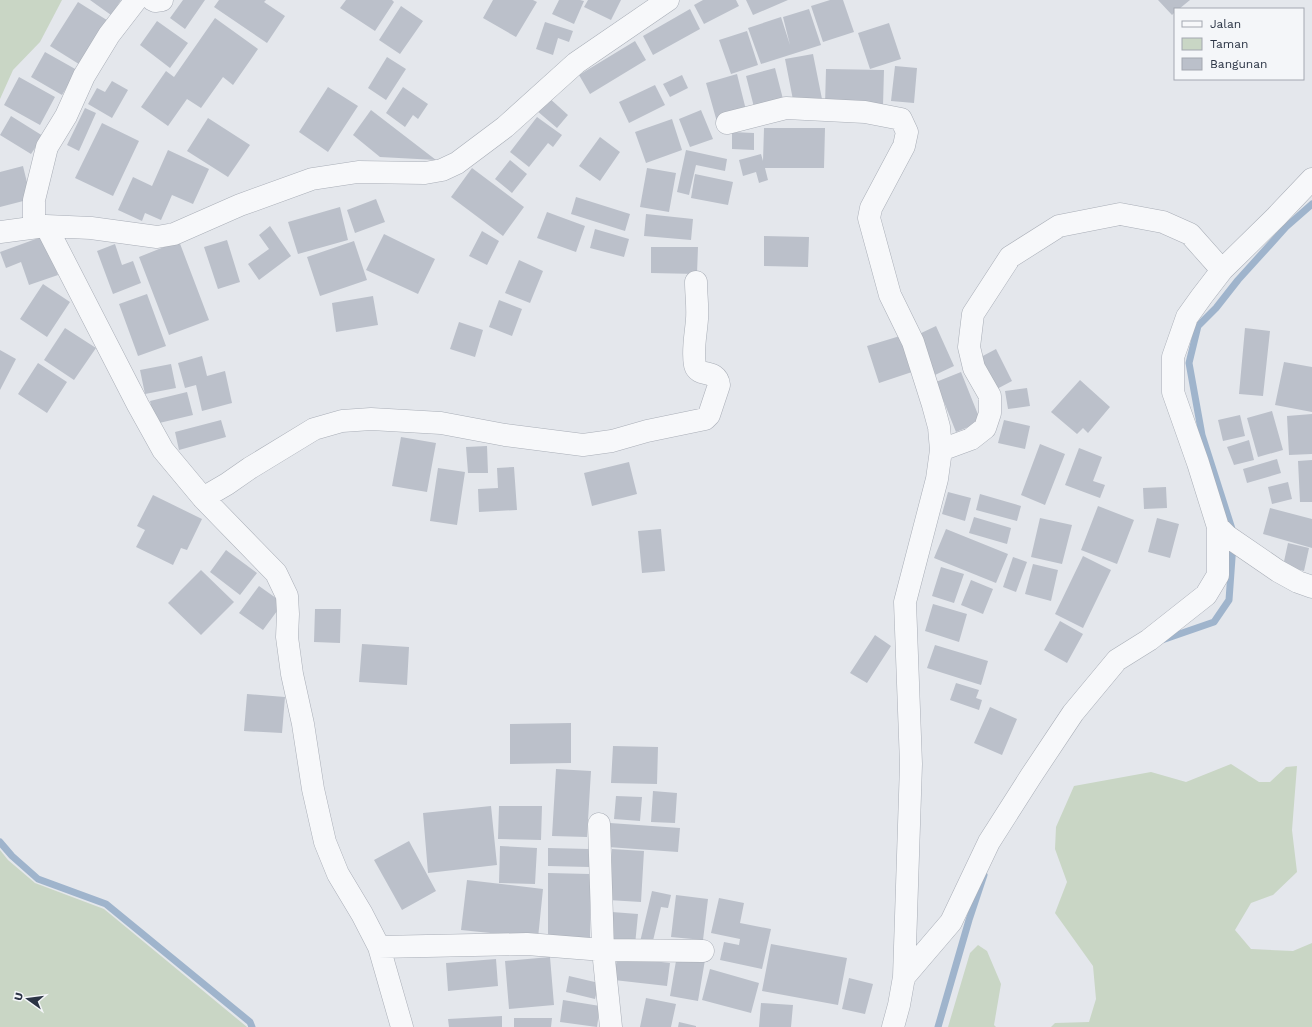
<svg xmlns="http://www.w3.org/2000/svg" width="1312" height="1027" font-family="'Work Sans',sans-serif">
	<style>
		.green { fill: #c9d6c5 }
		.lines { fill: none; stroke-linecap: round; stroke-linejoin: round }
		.stream { stroke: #9fb4cc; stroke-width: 7 }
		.building { fill: #bbc0ca }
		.minor-casing { stroke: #a9aeb7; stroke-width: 23 }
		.minor { stroke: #f7f8fa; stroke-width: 22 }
	</style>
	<rect width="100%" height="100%" fill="#e4e7ec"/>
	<path class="green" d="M0 0H62L40 42 13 70 0 99Z
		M1231 764 1259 782H1270L1286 767 1297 766 1292 830 1297 872 1273 895 1251 903 1235 930 1251 949 1293 951 1312 943V1027H1051L1055 1023 1089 1022 1096 999 1093 966 1055 913 1067 882 1055 849 1056 827 1074 786 1151 772 1186 782Z
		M0 850 8 860 35 883 104 909 247 1027H0Z
		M978 945 987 951 1001 984 994 1025 996 1027H948L970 953Z"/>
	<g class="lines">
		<path class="stream" d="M1233 532 1202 435 1189 363 1198 326 1216 308 1238 280 1286 227 1312 204
			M1162 640 1214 622 1229 600 1233 544
			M0 842 12 856 38 879 106 904 250 1022 252 1027
			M938 1027 969 920 984 875"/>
	</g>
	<path class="building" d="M90 0H121L111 15Z
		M183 0H205L185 29 170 18Z
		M219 0H266L264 2 285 16 267 43 214 7Z
		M346 0H392L394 2 375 31 340 8Z
		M493 0H533L537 2 516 37 483 18Z
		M559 0H580L584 1 574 24 552 14Z
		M588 0H621L611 20 584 7Z
		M703 0H736L739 6 704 24 694 5Z
		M746 0H788L753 15Z
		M830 0H843L854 32 823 42 811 6Z
		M1158 0H1190L1179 9H1175V12L1172 15Z
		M78 2 110 22 82 66 50 46Z
		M401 6 423 21 400 54 379 40Z
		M690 9 700 29 653 55 643 36Z
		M809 9 821 45 761 64 748 28 781 17 790 45 783 17Z
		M215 18 258 49 233 85 223 77 201 108 187 99 168 126 141 107 166 71 174 77Z
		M157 21 188 43 170 68 140 45Z
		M545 22 573 31 569 42 558 38 553 55 536 49Z
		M889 23 901 59 870 69 858 33Z
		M747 31 758 65 731 74 719 40Z
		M635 41 646 60 590 94 579 75Z
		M45 52 77 70 62 95 31 77Z
		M813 54 822 99 794 105 785 59Z
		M387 57 406 69 386 100 368 88Z
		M895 66 917 68 914 103 891 101Z
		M775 68 783 99 754 107 746 76Z
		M826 69 884 70 883 106 825 105Z
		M737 74 747 114 717 122 706 83Z
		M682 75 688 88 670 97 663 84Z
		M19 77 55 97 40 125 4 105Z
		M112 81 128 90 112 118 88 104 97 88 105 92Z
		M655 85 665 105 629 123 619 102Z
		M328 87 358 106 328 152 299 132Z
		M403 87 428 104 418 119 413 115 405 127 386 113Z
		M548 97 568 115 557 128 536 110Z
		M85 108 96 113 79 151 67 145Z
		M371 110 436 160 380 157 353 135Z
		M701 110 713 139 690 147 679 119Z
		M11 116 43 136 31 154 0 135Z
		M537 117 562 135 553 147 548 143 529 167 510 152Z
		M208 118 250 145 228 177 187 151Z
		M672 119 682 150 646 163 635 132Z
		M102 123 139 141 113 196 75 178Z
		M764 128H825L824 168H765L768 180 759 183 756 172 743 176 739 160 761 154 763 161Z
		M732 132 754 133V150L732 149Z
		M600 137 620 152 600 181 579 166Z
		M168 150 209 169 193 204 172 195 161 220 145 213 142 221 118 210 133 177 152 186Z
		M686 150 727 159 725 171 696 165 689 195 677 192Z
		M510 160 527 174 512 193 495 179Z
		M23 166 31 199 0 207V172Z
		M472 168 524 207 503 236 451 197Z
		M647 168 676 173 669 212 640 207Z
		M695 174 733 182 728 205 691 198Z
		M576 197 630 214 625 231 571 214Z
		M376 199 385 222 355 233 347 210Z
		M340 207 348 240 298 254 288 222Z
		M547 212 585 226 576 252 537 238Z
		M646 214 693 219 691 240 644 236Z
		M270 226 291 256 259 280 248 264 269 249 259 235Z
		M595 229 629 239 624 257 590 248Z
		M482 231 499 241 487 265 469 256Z
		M384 234 435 259 418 294 366 270Z
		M44 236 58 275 29 285 21 262 6 268 0 252Z
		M764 236 809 237 808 267 764 266Z
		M227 240 240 282 218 289 204 247Z
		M179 241 209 320 169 335 139 257Z
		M354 241 367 280 320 296 307 257Z
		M115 244 122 265 133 261 141 283 113 294 97 251Z
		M651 247H698L697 274 651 273Z
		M519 260 543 271 530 303 505 293Z
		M43 284 70 302 47 337 20 319Z
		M147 294 166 346 138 356 119 304Z
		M373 296 378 325 336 332 332 303Z
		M499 300 522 309 512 336 489 327Z
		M459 322 483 330 475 357 450 349Z
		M936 326 954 366 935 375 917 335Z
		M65 328 96 348 74 380 44 360Z
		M1245 328 1270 331 1263 396 1239 394Z
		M900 336 912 372 879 383 867 346Z
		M996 349 1012 381 995 390 979 358Z
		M0 350 16 359 0 390Z
		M202 356 207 376 225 371 232 403 202 411 196 385 185 388 178 363Z
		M1284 362 1312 367V412L1275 405Z
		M38 363 67 382 47 413 18 394Z
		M171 364 176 388 145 394 140 370Z
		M961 372 981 422 956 432 936 382Z
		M1080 380 1110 407 1088 433 1083 428 1077 434 1051 412Z
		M1027 388 1030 406 1008 409 1005 391Z
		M187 392 193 415 155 424 150 401Z
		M1272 411 1283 450 1258 457 1247 418Z
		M1312 414V454L1289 455 1287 416Z
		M1240 415 1245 436 1223 441 1218 420Z
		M221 420 226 437 179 450 175 432Z
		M1004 420 1030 426 1025 449 998 443Z
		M401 437 436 443 427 492 392 486Z
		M1249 440 1254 460 1234 465 1227 447Z
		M1040 444 1065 454 1045 505 1021 495Z
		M487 446 488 473H468L466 447Z
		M1079 448 1102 457 1093 481 1105 485 1100 498 1065 485Z
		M1277 459 1281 473 1247 483 1243 469Z
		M1312 460V502H1300L1298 461Z
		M629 462 637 494 592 506 584 473Z
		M514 467 517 510 479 512 478 489 498 488 497 468Z
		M438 468 465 472 457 525 430 521Z
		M1288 482 1292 499 1272 504 1268 487Z
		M1166 487 1167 508 1144 509 1143 488Z
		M948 492 971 498 965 521 942 514Z
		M980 494 1021 506 1017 521 976 510Z
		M153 495 202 519 187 550 181 548 173 565 136 547 145 530 137 526Z
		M1098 506 1134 520 1117 564 1081 550Z
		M1270 508 1312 519V548L1263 534Z
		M974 517 1011 528 1007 544 969 533Z
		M1040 518 1072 525 1062 564 1031 557Z
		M1157 518 1179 524 1170 558 1148 552Z
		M661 529 665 571 642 573 638 531Z
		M946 529 1008 554 996 583 934 558Z
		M1288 543 1309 548 1304 571 1283 566Z
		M226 550 257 573 240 595 210 572Z
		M1083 556 1111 570 1083 628 1055 614Z
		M1013 557 1027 562 1016 592 1003 587Z
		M1033 564 1058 570 1051 601 1025 594Z
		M941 567 964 574 954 603 932 596Z
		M201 570 234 602 201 635 168 603Z
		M971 580 993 589 983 614 961 605Z
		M259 586 283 603 263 630 239 613Z
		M933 604 967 614 959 642 925 631Z
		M315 609H341L340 643 314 642Z
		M1060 621 1083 634 1067 663 1044 650Z
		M875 635 891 646 867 683 850 673Z
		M362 644 409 647 407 685 359 682Z
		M935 645 988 661 981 685 927 668Z
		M956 683 979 690 976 698 982 700 979 710 950 700Z
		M247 694 285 697 282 733 244 731Z
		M990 707 1017 719 1002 755 974 743Z
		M571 723V763L510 764V724Z
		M613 746 658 747 657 784 611 783Z
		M556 769 591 771 587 837 552 836Z
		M653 791 677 793 675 823 651 822Z
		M616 796 642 797 640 821 614 819Z
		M491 806 497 865 428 873 423 813Z
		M499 806H542L541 840 498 839Z
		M610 823 680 828 678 852 608 847Z
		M409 841 436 891 402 910 374 860Z
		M500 846 537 848 535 884 499 883Z
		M548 848 589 849V867L548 866Z
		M612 849 644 851 641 902 608 900Z
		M548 873 590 874V938H548Z
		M467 880 543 889 538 938 461 930Z
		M652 891 671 895 668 908 661 907 652 945 640 942Z
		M676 895 708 899 703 940 671 937Z
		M719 898 744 903 740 923 771 929 762 969 720 960 724 942 739 945 740 939 711 933Z
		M612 912 638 914 635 945 609 942Z
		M771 944 847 958 838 1005 762 991Z
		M677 955 705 960 698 1001 670 996Z
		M550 957 554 1005 509 1009 505 961Z
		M617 957 670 963 667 986 614 980Z
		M496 959 498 986 448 991 446 963Z
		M710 969 759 983 751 1013 702 1000Z
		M569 976 599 983 595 999 566 992Z
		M849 978 873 984 865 1014 842 1009Z
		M646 998 676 1004 671 1027H640Z
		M563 1000 600 1006 597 1027 560 1022Z
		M761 1003 793 1005 791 1027H759Z
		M502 1016V1027H449L448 1019Z
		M514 1018H552L551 1027H514Z
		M679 1022 696 1026V1027H678Z"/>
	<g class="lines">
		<defs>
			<path id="minor" d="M153 0 155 1 162 0
				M727 123 786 108 865 112 901 119 907 132 904 146 871 208 869 218 890 295 913 342 933 405 939 427 941 450 937 479 905 602 911 764 904 977 899 1005 893 1027
				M1312 179 1276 217 1222 270 1202 296 1187 317 1173 357V392L1198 463 1218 527 1227 536 1278 571 1298 582 1312 587
				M46 226 138 405 163 450 203 498 276 573 287 596 288 614 287 637 292 674 303 724 313 789 325 842 338 874 362 914 379 947 402 1027
				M34 227V200L47 147 66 116 84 76 109 35 136 0
				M0 232 46 226 91 228 157 237 174 234 240 205 312 179 358 172 425 173 442 170 457 163 505 127 576 63 668 0
				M941 450 971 439 985 428 990 413V396L974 368 969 347 973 314 1010 257 1059 226 1120 214 1163 222 1190 234 1222 270
				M203 498 227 484 250 468 314 429 342 421 371 419 441 423 505 435 583 445 612 441 647 431 705 419 709 415 719 385C717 368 698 378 695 365 692 351 696 334 697 319 698 307 696 294 696 282
				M599 824 603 950 611 1027
				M379 947 527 944 603 950 703 951
				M904 977 951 922 989 842 1031 776 1073 713 1117 660 1149 640 1206 595 1218 575V527"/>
		</defs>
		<use href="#minor" class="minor-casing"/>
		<use href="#minor" class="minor"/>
	</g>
	<rect x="1174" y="8" width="130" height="72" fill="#f4f6f9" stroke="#a4a8b1"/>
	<rect x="1182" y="21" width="20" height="6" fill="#f7f8fa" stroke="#a4a8b1"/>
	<text x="1210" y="28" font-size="12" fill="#2b3445">Jalan</text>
	<rect x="1182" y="38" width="20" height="12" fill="#c9d6c5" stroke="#a4a8b1"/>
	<text x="1210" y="48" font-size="12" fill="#2b3445">Taman</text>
	<rect x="1182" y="58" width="20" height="12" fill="#bbc0ca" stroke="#a4a8b1"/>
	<text x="1210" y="68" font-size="12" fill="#2b3445">Bangunan</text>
	<g transform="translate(28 999) rotate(284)" stroke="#f4f6f9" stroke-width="3" paint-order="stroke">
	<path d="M0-3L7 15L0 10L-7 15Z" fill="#2b3445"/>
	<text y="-6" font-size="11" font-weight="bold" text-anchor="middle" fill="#2b3445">U</text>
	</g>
</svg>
